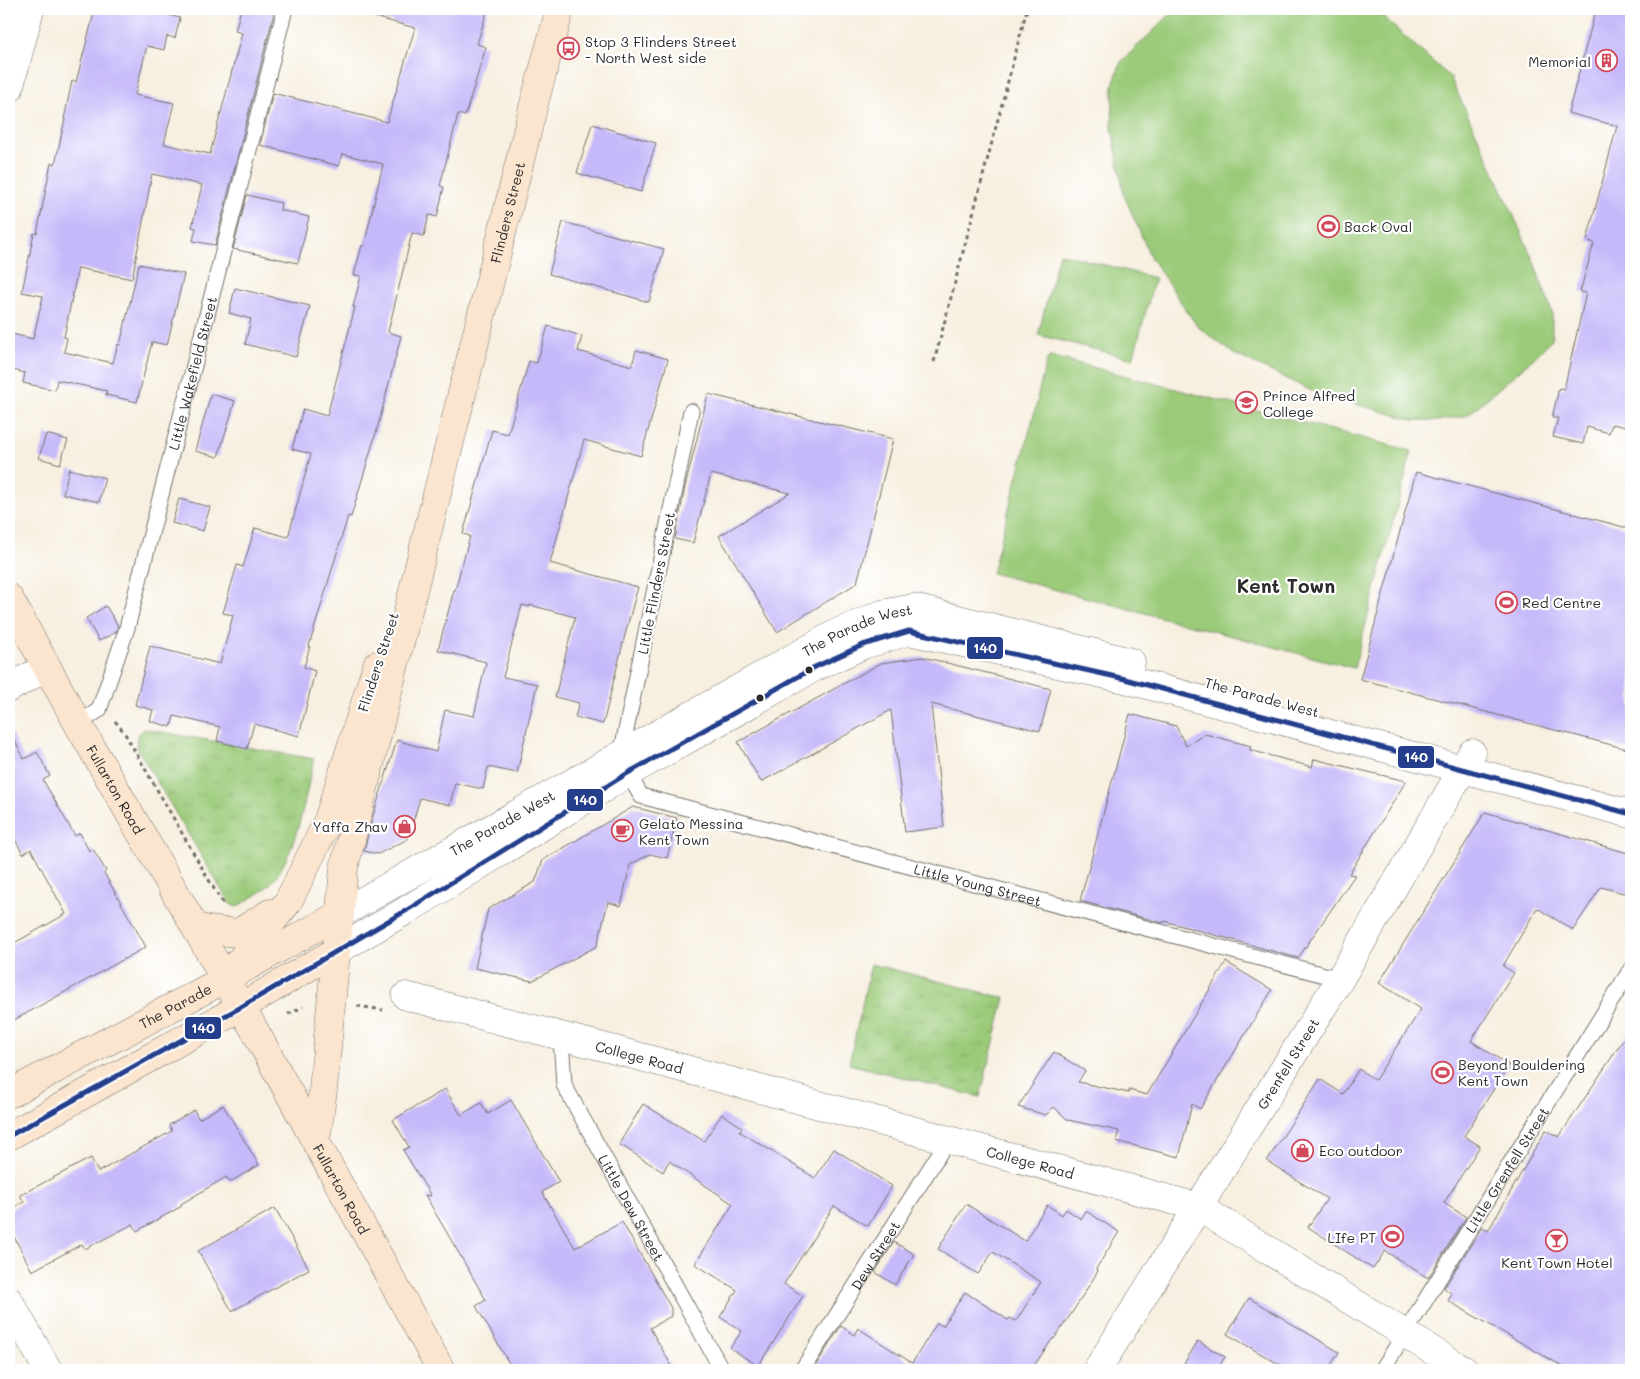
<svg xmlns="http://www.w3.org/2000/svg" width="1640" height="1379" font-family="Mali,sans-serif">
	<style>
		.grass { fill: url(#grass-tufts); stroke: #637b52 }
		.pitch { fill: #9bcb79; stroke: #637b52 }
		.building { fill: #c6b9f9 }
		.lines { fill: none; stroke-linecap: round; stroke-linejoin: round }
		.service-casing { stroke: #72706a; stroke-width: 17 }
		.minor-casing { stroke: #72706a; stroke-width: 29 }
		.tertiary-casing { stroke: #72706a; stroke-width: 29 }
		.secondary-casing { stroke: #72706a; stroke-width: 29 }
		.path { stroke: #72706a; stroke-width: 3; stroke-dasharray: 4 4; stroke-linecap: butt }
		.service { stroke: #fff; stroke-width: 15 }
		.minor { stroke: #fff; stroke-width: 28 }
		.tertiary { stroke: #fff; stroke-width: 28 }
		.secondary { stroke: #fce5cf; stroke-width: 28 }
		.bus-1-casing { stroke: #fff; stroke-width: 9 }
		.bus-1 { stroke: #243e8c; stroke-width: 5 }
		.bus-dot { fill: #2b2b2b; stroke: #fff; stroke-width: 2 }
		.labels { text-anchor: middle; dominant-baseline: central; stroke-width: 4.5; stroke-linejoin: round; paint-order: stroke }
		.poi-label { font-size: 14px; fill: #2b2b2b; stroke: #fff; text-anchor: start }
		.street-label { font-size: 14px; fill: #2b2b2b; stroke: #fff }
		.district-label { font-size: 19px; font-weight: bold; fill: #2b2b2b; stroke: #fff }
		.line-badge { stroke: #fff; stroke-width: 2 }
		.badge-label { font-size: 14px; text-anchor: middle; font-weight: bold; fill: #fff }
	</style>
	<defs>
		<pattern id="grass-tufts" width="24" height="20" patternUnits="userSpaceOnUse" patternTransform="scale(1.25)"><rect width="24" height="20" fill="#9bcb79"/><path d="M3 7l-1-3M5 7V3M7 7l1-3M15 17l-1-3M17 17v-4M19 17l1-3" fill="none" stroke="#86ae69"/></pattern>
	</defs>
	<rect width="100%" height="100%" fill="#fff"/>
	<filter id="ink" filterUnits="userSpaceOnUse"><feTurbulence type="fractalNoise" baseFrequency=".02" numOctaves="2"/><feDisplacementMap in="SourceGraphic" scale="10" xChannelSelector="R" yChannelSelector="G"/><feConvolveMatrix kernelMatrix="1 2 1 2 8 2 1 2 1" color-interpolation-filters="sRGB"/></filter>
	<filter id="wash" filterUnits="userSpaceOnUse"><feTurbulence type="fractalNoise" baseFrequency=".0096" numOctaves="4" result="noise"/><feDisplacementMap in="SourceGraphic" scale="20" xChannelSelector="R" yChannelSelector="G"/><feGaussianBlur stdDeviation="1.12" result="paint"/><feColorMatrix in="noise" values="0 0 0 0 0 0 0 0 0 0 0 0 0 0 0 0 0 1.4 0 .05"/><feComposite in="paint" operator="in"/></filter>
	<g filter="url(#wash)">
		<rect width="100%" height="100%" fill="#f7efdf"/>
		<path class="grass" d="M145 729 314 759C305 797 297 854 271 883 262 893 248 900 236 907L230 904 138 750C135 740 136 735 145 729Z
			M871 964 1005 998 980 1097 849 1064Z"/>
		<path class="pitch" d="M1176 9H1374L1450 77 1493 169 1532 257 1552 312V339L1535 357 1468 415 1437 421 1413 420 1316 393 1234 354 1197 326 1151 258 1124 195 1112 128 1113 85 1121 62Z
			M1059 253 1155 278 1133 359 1038 335Z
			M1050 356 1412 451 1354 668 992 573 1038 399 1037 398 1047 359H1049Z"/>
		<g id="blocks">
			<path class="building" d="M95 9H166L165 14 180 18 175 38 167 36 164 50 147 46 135 95 174 103 164 144 210 154 242 33 235 31 241 9H275L215 245 193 241 196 228 192 227 202 185 152 174 132 279 78 268 64 337 67 338 64 352 113 363 118 344 120 345 139 264 184 274 167 345 152 342 137 402 106 395 107 391 57 380 55 390 23 383 25 373 9 369V351L12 334 33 339 43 296 22 292 34 233 37 234 51 163 55 164 65 119H64L72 81 76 82Z
				M372 9H488L477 44 486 47 465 116 458 114 440 186 444 187 437 217 429 215 424 236 412 233 388 332 401 336 378 426 351 517 348 516 309 646H310L304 667 315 671 299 736 254 724 247 749 217 741 220 727 174 716 171 727 150 721 153 710 135 705 150 646 220 664 233 615 223 613 237 565 243 567 255 528 288 537 311 454 292 449 303 409 327 416 355 307H353L361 276 354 275 362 245 364 246 383 164 343 154 339 166 260 145 273 93 387 122 415 28 371 16Z
				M1596 9H1631V428L1612 424 1609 433 1587 427 1583 444 1553 437 1558 418H1552L1559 388 1564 389 1586 293 1580 292 1594 243 1587 240 1617 126 1568 113Z
				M592 124 656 143 641 192 577 173Z
				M247 195 281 203 280 210 309 217 298 263 233 249Z
				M563 222 664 249 649 302 549 274Z
				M235 288 310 306 296 357 245 344 251 319 229 313Z
				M548 326 582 336 578 351 632 366 636 350 668 359 641 456 584 440 550 563 638 587 626 631 603 724 575 717 579 703 555 697 575 617 530 605V607L522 605 503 677 537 684 517 773 488 767 483 789 455 783 450 805 420 798 408 839 378 854 364 851 372 819 397 740 436 752 445 710 474 716 486 662 438 650 454 590H455L470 536 463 534 492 430 508 434 529 361 537 363Z
				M211 394 235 401 218 457 195 451Z
				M708 394 893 439 857 583 777 632 719 536 790 493 711 474 693 543 675 539 685 487Z
				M46 434 68 440 60 464 39 458Z
				M69 469 105 478 99 502 63 494Z
				M1416 472 1631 529V750L1360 679Z
				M179 499 210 507 203 531 172 523Z
				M106 606 118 626 116 632 99 641 86 618Z
				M923 657 1051 689 1040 731 931 704 944 827 905 832 891 710 761 782 738 742 881 663Z
				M1130 714 1176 726 1186 746 1205 734 1251 746 1250 750 1312 767 1314 759 1406 781 1349 874 1355 875 1298 958 1164 921 1163 923 1080 901Z
				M9 729 24 759 37 752 50 776 43 780 75 836 80 833 89 851 93 849 106 871 104 873 146 947 9 1023V946L66 914 31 849 23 854 9 829Z
				M633 807 677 818 667 858 650 854 630 865 621 906 608 902 597 946 532 981 475 968 488 909 535 882 543 860Z
				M1485 812 1631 854V895L1601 887 1573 930 1537 908 1503 966 1514 973 1471 1041 1509 1065 1464 1136 1480 1146 1444 1203 1466 1217 1428 1278 1385 1251 1373 1269 1308 1227 1327 1199 1267 1161 1320 1079 1343 1094 1359 1069 1375 1080 1421 1009 1379 983Z
				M1226 962 1272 990 1200 1109 1192 1104 1179 1157 1116 1141 1119 1131 1068 1120 1054 1107 1046 1115 1018 1107 1054 1052 1085 1071 1078 1082 1129 1093V1090L1147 1095Z
				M1631 1028V1370H1569L1448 1301 1452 1294 1444 1288 1482 1227 1488 1231 1546 1130 1559 1137Z
				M445 1089 461 1115 481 1103 488 1114 511 1100 559 1182 542 1192 575 1248 622 1222 671 1308V1316L650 1328 674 1370H513L476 1306 486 1300 425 1195 431 1196 403 1150 409 1147 393 1120Z
				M643 1104 704 1141 722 1114 742 1127 739 1131 815 1178 834 1149 892 1186 868 1226 834 1206 784 1284 803 1296 758 1366 730 1348 742 1331 720 1317 737 1290 695 1264 733 1204 669 1161 663 1172 619 1144Z
				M223 1105 259 1165 230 1182 226 1177 181 1204 182 1206 137 1231 133 1224 85 1249 82 1244 32 1271 9 1227V1210L24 1202 20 1195 91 1158 98 1172 172 1131 169 1125 194 1110 199 1119Z
				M966 1204 1025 1241 1047 1205 1062 1215 1066 1209 1081 1219 1086 1211 1119 1232 1096 1269 1098 1271 1075 1308 1054 1339 1053 1338 1031 1370H813L841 1326 854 1335 858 1328 912 1363 937 1323 943 1326 965 1292 1008 1320 1010 1318 1016 1321 1041 1282 993 1252 978 1274 938 1249Z
				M275 1208 309 1269 232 1311 198 1251Z
				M894 1242 914 1254 895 1285 875 1272Z
				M1249 1298 1339 1352 1328 1370H1289L1227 1334Z
				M1198 1341 1225 1357 1216 1370H1180Z"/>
		</g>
	</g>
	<g filter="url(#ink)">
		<use href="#blocks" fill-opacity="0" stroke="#72706a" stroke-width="1"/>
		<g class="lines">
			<defs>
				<g id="service">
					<path id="s1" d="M691 411 621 755 628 773 641 796 1340 979"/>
					<path id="s2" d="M78 724 99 710 127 628 285 9"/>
					<path id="s3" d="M561 1037 564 1085 722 1370"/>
					<path id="s4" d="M802 1370 948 1140"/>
					<path id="s5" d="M1382 1370 1631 969"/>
				</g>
				<g id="minor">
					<path d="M9 89 30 9"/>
					<path d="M9 688 47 667"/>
					<path id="s6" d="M406 996 615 1050 1198 1207 1464 1370"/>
					<path d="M9 1301 48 1370"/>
					<path id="s7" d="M1097 1370 1340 979 1472 753"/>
				</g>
				<g id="tertiary">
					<path id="s8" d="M340 914 837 633 882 614 914 608 1131 662"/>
					<path d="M336 951 407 910 628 773 815 667 863 645 909 631 1121 678 1631 814"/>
				</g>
				<g id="secondary">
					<path id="s9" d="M9 598 78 724 255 1031 441 1370"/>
					<path d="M195 927 208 930 238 933 270 913"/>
					<path d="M225 979 288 902 328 820 377 665"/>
					<path id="s10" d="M9 1094 225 979 340 914"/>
					<path d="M9 1136 241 1007 336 951"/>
					<path id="s11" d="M316 1140 323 1090 344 868 535 100 560 9"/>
				</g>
			</defs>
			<use href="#service" class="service-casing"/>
			<use href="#minor" class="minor-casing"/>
			<use href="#tertiary" class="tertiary-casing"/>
			<use href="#secondary" class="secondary-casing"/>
			<path class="path" d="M934 362 1027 9
				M115 721 124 732 221 901 225 904
				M357 1006 383 1010
				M288 1014 303 1007"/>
			<use href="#service" class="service"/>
			<use href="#minor" class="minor"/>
			<use href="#tertiary" class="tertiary"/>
			<use href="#secondary" class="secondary"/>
			<defs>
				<path id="bus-1" d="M9 1136 241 1007 407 910 628 773 815 667 863 645 909 631 1121 678 1631 814"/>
			</defs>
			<use href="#bus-1" class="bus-1-casing"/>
			<use href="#bus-1" class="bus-1"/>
		</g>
	</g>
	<defs>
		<symbol id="bus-ring" viewBox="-11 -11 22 22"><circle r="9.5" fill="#fff" stroke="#d1495b" stroke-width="1.5"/><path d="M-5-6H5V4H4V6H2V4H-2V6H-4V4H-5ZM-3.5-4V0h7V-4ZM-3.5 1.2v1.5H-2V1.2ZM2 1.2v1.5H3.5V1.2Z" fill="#d1495b"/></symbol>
		<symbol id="building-ring" viewBox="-11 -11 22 22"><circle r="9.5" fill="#fff" stroke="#d1495b" stroke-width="1.5"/><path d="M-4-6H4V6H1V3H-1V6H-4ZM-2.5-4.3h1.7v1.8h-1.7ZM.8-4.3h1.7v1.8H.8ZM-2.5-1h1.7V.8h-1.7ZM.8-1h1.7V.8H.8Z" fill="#d1495b"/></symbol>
		<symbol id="stadium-ring" viewBox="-11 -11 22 22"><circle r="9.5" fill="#fff" stroke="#d1495b" stroke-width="1.5"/><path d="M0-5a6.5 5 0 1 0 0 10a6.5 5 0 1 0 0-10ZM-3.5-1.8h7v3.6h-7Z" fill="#d1495b"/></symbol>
		<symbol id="school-ring" viewBox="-11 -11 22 22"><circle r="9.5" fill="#fff" stroke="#d1495b" stroke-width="1.5"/><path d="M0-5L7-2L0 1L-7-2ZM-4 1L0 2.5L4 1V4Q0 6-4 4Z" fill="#d1495b"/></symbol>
		<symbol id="shop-ring" viewBox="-11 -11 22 22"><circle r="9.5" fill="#fff" stroke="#d1495b" stroke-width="1.5"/><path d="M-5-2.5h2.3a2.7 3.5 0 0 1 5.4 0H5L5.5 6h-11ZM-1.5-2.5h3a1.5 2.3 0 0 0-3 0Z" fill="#d1495b"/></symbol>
		<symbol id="cafe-ring" viewBox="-11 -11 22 22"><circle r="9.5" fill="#fff" stroke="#d1495b" stroke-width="1.5"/><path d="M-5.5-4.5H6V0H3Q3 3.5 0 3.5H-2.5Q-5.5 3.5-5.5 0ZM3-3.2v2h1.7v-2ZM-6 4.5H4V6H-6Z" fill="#d1495b"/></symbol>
		<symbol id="bar-ring" viewBox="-11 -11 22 22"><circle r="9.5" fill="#fff" stroke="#d1495b" stroke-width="1.5"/><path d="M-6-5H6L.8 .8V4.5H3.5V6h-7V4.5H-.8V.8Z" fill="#d1495b"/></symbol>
	</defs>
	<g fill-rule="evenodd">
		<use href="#bus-ring" x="556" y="36" width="25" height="25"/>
		<use href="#building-ring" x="1594" y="48" width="25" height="25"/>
		<use href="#stadium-ring" x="1316" y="214" width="25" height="25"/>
		<use href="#school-ring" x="1234" y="390" width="25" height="25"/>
		<use href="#stadium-ring" x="1494" y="590" width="25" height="25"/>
		<use href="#shop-ring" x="392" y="814" width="25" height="25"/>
		<use href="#cafe-ring" x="610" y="818" width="25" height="25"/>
		<use href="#stadium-ring" x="1430" y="1060" width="25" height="25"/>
		<use href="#shop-ring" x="1290" y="1138" width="25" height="25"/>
		<use href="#stadium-ring" x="1380" y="1224" width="25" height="25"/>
		<use href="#bar-ring" x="1544" y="1228" width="25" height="25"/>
	</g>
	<g class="bus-dot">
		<circle cx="809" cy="670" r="4.5"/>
		<circle cx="760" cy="698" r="4.5"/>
	</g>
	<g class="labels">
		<g class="poi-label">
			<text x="585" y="41">Stop 3 Flinders Street<tspan x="585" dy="16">- North West side</tspan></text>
			<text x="1591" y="61" text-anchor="end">Memorial</text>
			<text x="1344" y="226">Back Oval</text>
			<text x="1263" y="395">Prince Alfred<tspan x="1263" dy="16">College</tspan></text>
			<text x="1522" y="602">Red Centre</text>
			<text x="639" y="823">Gelato Messina<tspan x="639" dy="16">Kent Town</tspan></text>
			<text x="388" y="826" text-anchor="end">Yaffa Zhav</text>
			<text x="1458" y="1064">Beyond Bouldering<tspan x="1458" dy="16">Kent Town</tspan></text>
			<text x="1319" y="1150">Eco outdoor</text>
			<text x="1376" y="1237" text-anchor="end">LIfe PT</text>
			<text x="1557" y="1262" text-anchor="middle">Kent Town Hotel</text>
		</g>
		<g class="street-label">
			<text stroke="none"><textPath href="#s11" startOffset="949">Flinders Street</textPath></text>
			<text stroke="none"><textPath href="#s2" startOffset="375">Little Wakefield Street</textPath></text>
			<text transform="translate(656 583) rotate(-79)">Little Flinders Street</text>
			<text stroke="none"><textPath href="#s8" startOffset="591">The Parade West</textPath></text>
			<text transform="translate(378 662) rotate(-72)">Flinders Street</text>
			<text transform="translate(1262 697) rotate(15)">The Parade West</text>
			<text stroke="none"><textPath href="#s9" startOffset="219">Fullarton Road</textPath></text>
			<text stroke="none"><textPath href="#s8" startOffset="186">The Parade West</textPath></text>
			<text stroke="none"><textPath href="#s1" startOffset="745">Little Young Street</textPath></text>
			<text stroke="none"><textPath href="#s10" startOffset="188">The Parade</textPath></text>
			<text stroke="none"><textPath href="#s6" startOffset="241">College Road</textPath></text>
			<text stroke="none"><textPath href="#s7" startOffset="361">Grenfell Street</textPath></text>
			<text stroke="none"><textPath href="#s6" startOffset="646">College Road</textPath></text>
			<text stroke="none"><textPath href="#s5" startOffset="236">Little Grenfell Street</textPath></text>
			<text stroke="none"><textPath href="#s9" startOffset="678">Fullarton Road</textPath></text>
			<text stroke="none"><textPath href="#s3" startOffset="188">Little Dew Street</textPath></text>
			<text stroke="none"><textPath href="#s4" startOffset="136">Dew Street</textPath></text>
		</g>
		<g class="district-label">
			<text x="1286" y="585">Kent Town</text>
		</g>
	</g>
	<g class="line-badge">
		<rect x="966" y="636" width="38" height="24" rx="5" fill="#243e8c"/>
		<rect x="1397" y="745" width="38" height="24" rx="5" fill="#243e8c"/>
		<rect x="566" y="788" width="38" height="24" rx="5" fill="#243e8c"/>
		<rect x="184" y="1016" width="38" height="24" rx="5" fill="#243e8c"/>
	</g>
	<g class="badge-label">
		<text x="985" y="653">140</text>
		<text x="1416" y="762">140</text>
		<text x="585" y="805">140</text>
		<text x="203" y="1033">140</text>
	</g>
	<rect width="1640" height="1379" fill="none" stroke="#fff" stroke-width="30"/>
</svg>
